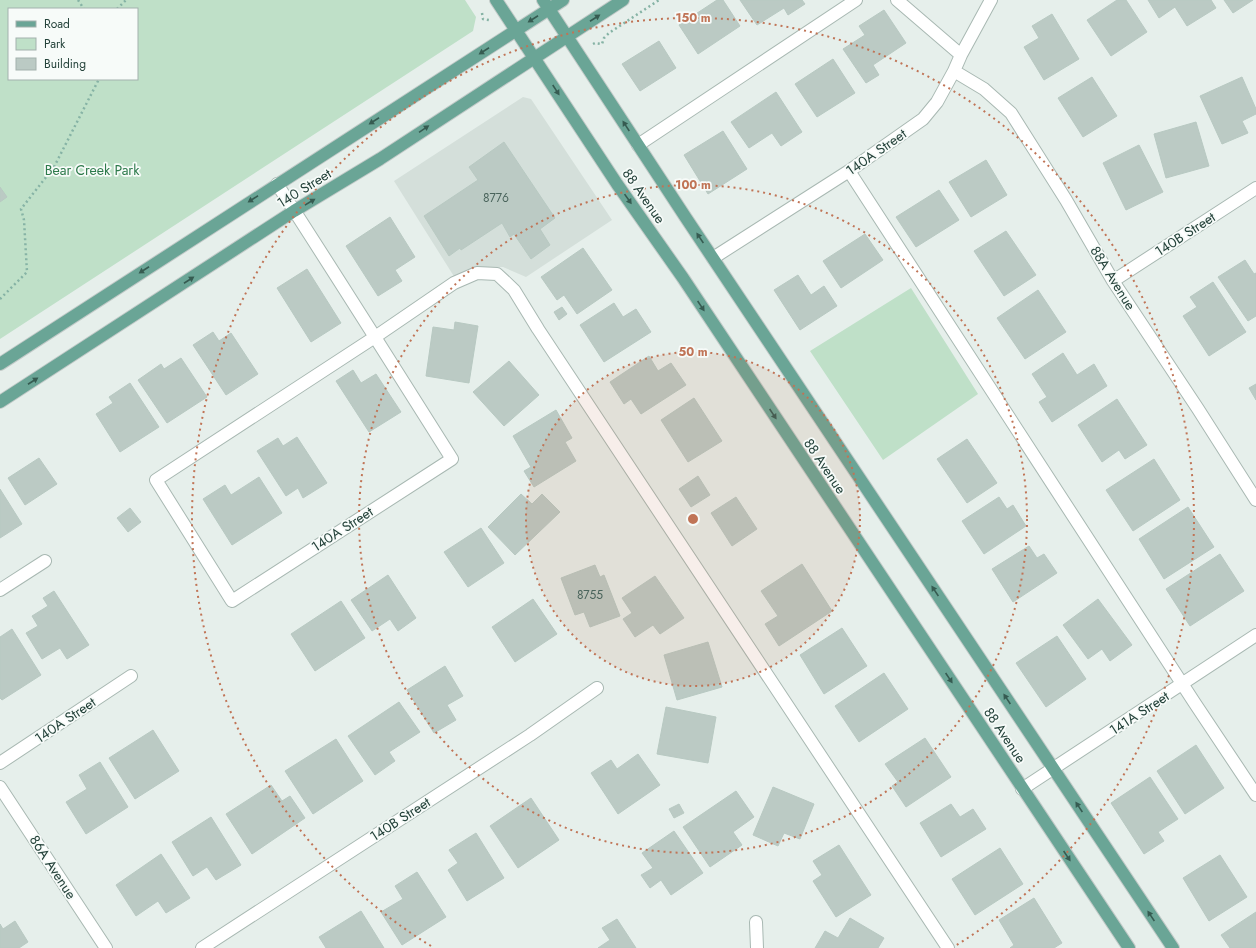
<svg xmlns="http://www.w3.org/2000/svg" width="1256" height="948" font-family="Jost,sans-serif">
	<style>
		.built { fill: #d4dfda }
		.green { fill: #bfe0c8; fill-rule: evenodd }
		.building { fill: #bbcac4; stroke: #b8c9c2 }
		.lines { fill: none; stroke-linecap: round; stroke-linejoin: round }
		.minor-casing { stroke: #a8b8b2; stroke-width: 14 }
		.major-casing { stroke: #c2cac8; stroke-width: 14 }
		.path { stroke: #86b3a5; stroke-width: 2.5; stroke-dasharray: 2 3; stroke-linecap: butt }
		.minor { stroke: #fff; stroke-width: 12 }
		.major { stroke: #6aa596; stroke-width: 12 }
		.oneway { fill: #365b51 }
		.ring { fill: none; stroke: #c07456; stroke-width: 2; stroke-dasharray: 2 4 }
		.labels { text-anchor: middle; dominant-baseline: central; stroke-width: 3.5; stroke-linejoin: round; paint-order: stroke }
		.number-label { font-size: 12px; fill: #4a645c }
		.street-label { font-size: 14px; fill: #24423a; stroke: #f7fbf9 }
		.park-label { font-size: 14px; fill: #2d7a4b; stroke: #f7fbf9 }
		.centre { fill: #c07456; stroke: #f7fbf9; stroke-width: 2 }
		.ring-label { font-size: 12px; text-anchor: middle; font-weight: bold; fill: #c07456; stroke: #f7fbf9; stroke-width: 3.5; stroke-linejoin: round; paint-order: stroke }
	</style>
	<rect width="100%" height="100%" fill="#e6efeb"/>
	<path class="built" d="M523 97 531 99 612 220 526 277 503 267H476L455 278 394 181Z"/>
	<path class="green" d="M0 0H465L476 17 473 31 0 339ZM9 9H137V79H9Z
		M911 288 978 394 883 460 810 351Z"/>
	<path class="building" d="M717 0H723L740 26 698 54 679 25Z
		M740 0H802L805 4 788 15 784 8 757 25Z
		M1117 0H1126L1147 32 1111 56 1087 20Z
		M1148 0H1211L1216 8 1187 26 1175 7 1159 18Z
		M1224 0H1253L1233 13Z
		M884 10 906 43 873 65 879 75 866 83 843 49 865 35 859 26Z
		M1052 14 1079 59 1044 80 1024 47 1039 38 1032 26Z
		M659 41 676 68 640 91 622 64Z
		M833 59 855 93 817 117 795 84Z
		M1092 77 1117 116 1083 137 1058 98Z
		M1242 77 1256 109V114L1242 121 1248 133 1222 144 1200 96Z
		M776 92 802 132 781 146 772 133 749 148 731 122Z
		M1196 122 1209 166 1166 178 1154 134Z
		M723 131 747 169 708 194 684 155Z
		M504 142 555 218 540 229 550 245 531 259 514 234 510 237 502 223 461 250 460 248 449 256 424 216 478 180 469 167Z
		M1139 145 1163 192 1126 210 1103 163Z
		M986 160 1007 195 971 217 949 182Z
		M0 187 7 197 0 202Z
		M939 190 959 220 916 247 896 217Z
		M390 217 415 257 395 270 402 281 378 296 346 246Z
		M1006 231 1036 275 1004 296 974 251Z
		M865 234 883 260 841 288 823 261Z
		M583 248 612 290 577 314 564 295 557 300 541 277Z
		M1245 260 1254 274 1256 273V316L1248 321 1218 277Z
		M307 269 341 323 311 342 277 288Z
		M798 275 811 295 824 286 837 306 800 330 774 290Z
		M1213 282 1246 332 1209 356 1183 316 1197 307 1190 297Z
		M1038 290 1066 332 1025 359 997 318Z
		M614 303 623 317 636 309 651 332 604 362 580 325Z
		M562 307 567 314 559 320 554 312Z
		M455 322 478 326 469 383 426 376 433 327 454 330Z
		M213 332 219 341 231 333 258 374 226 395 193 345Z
		M1063 353 1077 375 1094 364 1107 386 1052 422 1039 402 1047 397 1032 374Z
		M649 356 658 371 671 363 686 385 641 414 631 399 624 404 610 382Z
		M181 358 207 397 167 423 138 380 161 364 164 369Z
		M509 361 539 395 504 426 473 392Z
		M353 370 361 383 376 374 401 412 369 432 336 381Z
		M130 383 159 427 120 452 96 414 113 403 109 397Z
		M1256 384V400L1249 388Z
		M694 398 722 441 688 462 661 420Z
		M1117 399 1147 445 1125 459 1119 450 1102 462 1078 425Z
		M556 410 572 438 565 442 576 461 534 487 524 471 531 467 513 436Z
		M297 437 327 483 303 498 298 488 286 496 257 451 278 438 283 446Z
		M967 439 997 483 967 503 937 459Z
		M39 458 57 484 25 505 8 478Z
		M1154 459 1180 500 1133 531 1106 490Z
		M698 476 710 495 691 507 679 489Z
		M259 477 282 513 232 545 203 499 225 485 231 495Z
		M0 489 22 524 0 538Z
		M521 494 532 504 542 494 560 512 515 555 488 527Z
		M736 497 757 529 732 546 711 513Z
		M999 497 1007 509 1013 505 1026 526 984 554 962 521Z
		M1188 507 1214 547 1164 579 1139 539Z
		M130 508 141 522 128 532 117 518Z
		M481 528 504 563 468 587 444 552Z
		M1029 546 1037 558 1044 554 1057 573 1013 602 992 569Z
		M1220 554 1244 591 1190 626 1166 589Z
		M802 564 832 611 779 646 765 624 778 616 761 591Z
		M595 565 600 577 604 575 620 616 590 627 584 612 575 615 561 578Z
		M388 575 416 618 398 631 390 619 372 631 351 600Z
		M655 576 684 618 660 634 653 625 635 637 623 619 632 613 622 598Z
		M54 591 89 645 67 659 60 648 42 659 26 633 38 626 32 616 48 606 43 598Z
		M533 599 557 634 515 662 492 627Z
		M1098 599 1132 645 1110 661 1102 649 1088 659 1063 625Z
		M341 601 365 638 315 671 291 634Z
		M842 628 867 666 824 694 800 655Z
		M12 629 41 675 2 700 0 698V637Z
		M1057 636 1086 679 1046 707 1016 663Z
		M708 642 722 687 677 700 664 655Z
		M445 666 463 696 447 705 456 720 434 733 407 690Z
		M884 673 908 709 859 742 835 706Z
		M399 702 420 732 389 752 395 761 375 775 348 736Z
		M666 707 716 717 708 763 657 754Z
		M153 730 179 771 135 799 109 758Z
		M925 738 951 777 906 807 892 786 898 782 885 764Z
		M336 739 363 781 313 814 285 771Z
		M1196 745 1224 788 1185 814 1157 771Z
		M638 754 660 785 618 814 591 773 611 760 617 769Z
		M100 762 128 807 86 834 66 802 87 789 79 775Z
		M1150 777 1178 819 1158 832 1164 841 1144 854 1111 803Z
		M271 785 282 801 290 796 305 818 252 854 226 814Z
		M773 787 814 804 800 839 784 833 778 846 753 835Z
		M736 791 754 817 733 832 742 845 710 867 683 827Z
		M531 798 559 840 518 868 490 826Z
		M679 804 684 813 674 818 669 809Z
		M951 804 960 817 973 809 986 829 941 857 920 823Z
		M211 817 241 865 216 880 207 867 193 876 172 842Z
		M674 831 703 873 671 895 661 880 650 888 641 875 653 868 642 853Z
		M476 833 504 878 467 901 448 870 458 863 449 850Z
		M839 845 871 895 836 917 813 881 822 875 813 861Z
		M1000 848 1023 884 975 915 952 879Z
		M161 854 190 898 166 913 158 901 136 916 116 885Z
		M1220 855 1247 897 1209 921 1183 878Z
		M417 872 446 917 402 945 381 912 403 899 395 886Z
		M1034 898 1062 943 1054 948H1010L1014 945 999 920Z
		M361 911 384 948H326L319 937Z
		M1256 912V948H1230L1221 935Z
		M850 918 884 938 878 948H815L825 931 838 938Z
		M617 919 636 948H598L610 940 602 928Z
		M15 921 28 942 19 948H0V924L3 929Z"/>
	<g class="lines">
		<defs>
			<path id="minor" d="M897 0 961 55
				M954 71 984 89 1011 113 1066 200 1113 281 1198 409 1256 500
				M638 145 856 0
				M849 171 1194 702 1256 795
				M277 184C336 275 394 367 452 459L232 601 156 480 375 337 454 283 477 273 497 274 514 290 538 329 948 948
				M713 258 849 171 923 119 937 102 954 71 961 55 991 0
				M1113 281 1256 188
				M0 590 45 561
				M0 763 131 676
				M0 787 106 948
				M1022 789 1256 635
				M756 922 757 948
				M202 948 530 735 597 688"/>
			<path id="major" d="M496 0 617 184 683 278 1129 948
				M543 0 686 218 1173 948
				M0 364 563 0
				M0 402 294 211 380 159 623 0"/>
		</defs>
		<use href="#minor" class="minor-casing"/>
		<use href="#major" class="major-casing"/>
		<path class="path" d="M78 0 84 9
			M117 9 126 0
			M482 13 483 19 489 20
			M593 44 595 43 602 44 604 38 609 33 659 0
			M0 299 27 272 24 220 21 209 54 167 99 79"/>
		<use href="#minor" class="minor"/>
		<use href="#major" class="major"/>
	</g>
	<defs><path id="oneway-solid" d="M-6-.8H1V-3.2L6.5 0L1 3.2V.8H-6Z"/></defs>
	<g class="oneway">
		<use href="#oneway-solid" transform="translate(595 18) rotate(-33)"/>
		<use href="#oneway-solid" transform="translate(533 19) rotate(147)"/>
		<use href="#oneway-solid" transform="translate(484 51) rotate(147)"/>
		<use href="#oneway-solid" transform="translate(556 90) rotate(57)"/>
		<use href="#oneway-solid" transform="translate(374 121) rotate(147)"/>
		<use href="#oneway-solid" transform="translate(626 126) rotate(-123)"/>
		<use href="#oneway-solid" transform="translate(424 129) rotate(-34)"/>
		<use href="#oneway-solid" transform="translate(253 199) rotate(147)"/>
		<use href="#oneway-solid" transform="translate(628 199) rotate(55)"/>
		<use href="#oneway-solid" transform="translate(310 202) rotate(-31)"/>
		<use href="#oneway-solid" transform="translate(700 238) rotate(-124)"/>
		<use href="#oneway-solid" transform="translate(144 270) rotate(147)"/>
		<use href="#oneway-solid" transform="translate(189 280) rotate(-33)"/>
		<use href="#oneway-solid" transform="translate(701 306) rotate(56)"/>
		<use href="#oneway-solid" transform="translate(33 381) rotate(-33)"/>
		<use href="#oneway-solid" transform="translate(773 414) rotate(56)"/>
		<use href="#oneway-solid" transform="translate(935 591) rotate(-124)"/>
		<use href="#oneway-solid" transform="translate(949 678) rotate(56)"/>
		<use href="#oneway-solid" transform="translate(1007 699) rotate(-124)"/>
		<use href="#oneway-solid" transform="translate(1079 807) rotate(-124)"/>
		<use href="#oneway-solid" transform="translate(1067 856) rotate(56)"/>
		<use href="#oneway-solid" transform="translate(1151 916) rotate(-124)"/>
	</g>
	<circle cx="693" cy="519" r="167" fill="#c07456" fill-opacity=".12"/>
	<g class="ring">
		<circle cx="693" cy="519" r="167"/>
		<circle cx="693" cy="519" r="334"/>
		<path d="M431 946A501 501 0 1 1 955 946"/>
	</g>
	<g class="labels">
		<g class="number-label">
			<text x="496" y="198">8776</text>
			<text x="590" y="595">8755</text>
		</g>
		<g class="street-label">
			<text transform="translate(876 152) rotate(-35)">140A Street</text>
			<text transform="translate(304 188) rotate(-32)">140 Street</text>
			<text transform="translate(644 196) rotate(55)">88 Avenue</text>
			<text transform="translate(1185 234) rotate(-33)">140B Street</text>
			<text transform="translate(1113 278) rotate(58)">88A Avenue</text>
			<text transform="translate(825 466) rotate(56)">88 Avenue</text>
			<text transform="translate(342 529) rotate(-33)">140A Street</text>
			<text transform="translate(1139 713) rotate(-33)">141A Street</text>
			<text transform="translate(65 720) rotate(-34)">140A Street</text>
			<text transform="translate(1005 735) rotate(56)">88 Avenue</text>
			<text transform="translate(400 819) rotate(-33)">140B Street</text>
			<text transform="translate(53 867) rotate(57)">86A Avenue</text>
		</g>
		<g class="park-label">
			<text x="92" y="170">Bear Creek Park</text>
		</g>
	</g>
	<circle cx="693" cy="519" r="6" class="centre"/>
	<g class="ring-label">
		<text x="693" y="22">150 m</text>
		<text x="693" y="189">100 m</text>
		<text x="693" y="356">50 m</text>
	</g>
	<rect x="8" y="8" width="130" height="72" fill="#f7fbf9" stroke="#a3b1ad"/>
	<rect x="16" y="21" width="20" height="6" fill="#6aa596" stroke="#a3b1ad"/>
	<text x="44" y="28" font-size="12" fill="#24423a">Road</text>
	<rect x="16" y="38" width="20" height="12" fill="#bfe0c8" stroke="#a3b1ad"/>
	<text x="44" y="48" font-size="12" fill="#24423a">Park</text>
	<rect x="16" y="58" width="20" height="12" fill="#bbcac4" stroke="#a3b1ad"/>
	<text x="44" y="68" font-size="12" fill="#24423a">Building</text>
</svg>
